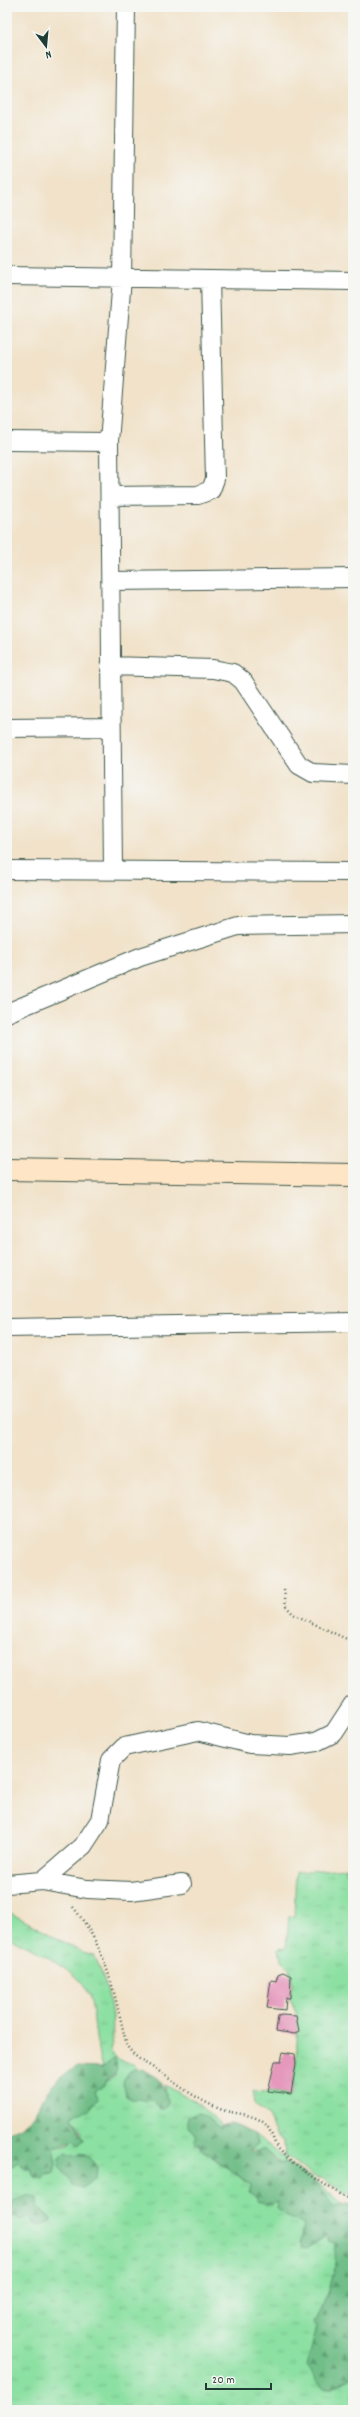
<svg xmlns="http://www.w3.org/2000/svg" width="360" height="2417" font-family="Dekko,sans-serif">
	<style>
		.grass { fill: url(#grass-tufts); stroke: #568e6b }
		.forest { fill: url(#forest-firs); stroke: #487e5e }
		.building { fill: #e597bc }
		.lines { fill: none; stroke-linecap: round; stroke-linejoin: round }
		.street-casing { stroke: #3e564a; stroke-width: 20 }
		.secondary-casing { stroke: #3e564a; stroke-width: 24 }
		.path { stroke: #3e564a; stroke-width: 2.5; stroke-dasharray: 1 3; stroke-linecap: butt }
		.street { stroke: #fff; stroke-width: 18 }
		.secondary { stroke: #fde5c5; stroke-width: 22 }
	</style>
	<defs>
		<pattern id="grass-tufts" width="24" height="20" patternUnits="userSpaceOnUse"><rect width="24" height="20" fill="#8ce0a2"/><path d="M3 7l-1-3M5 7V3M7 7l1-3M15 17l-1-3M17 17v-4M19 17l1-3" fill="none" stroke="#78c18c"/></pattern>
		<pattern id="forest-firs" width="22" height="20" patternUnits="userSpaceOnUse"><rect width="22" height="20" fill="#71be88"/><path d="M5 1l3.5 6h-7zM16 11l3.5 6h-7z" fill="#5c9c70"/></pattern>
	</defs>
	<rect width="100%" height="100%" fill="#f6f6f2"/>
	<filter id="ink" filterUnits="userSpaceOnUse"><feTurbulence type="fractalNoise" baseFrequency=".025" numOctaves="2"/><feDisplacementMap in="SourceGraphic" scale="8" xChannelSelector="R" yChannelSelector="G"/><feConvolveMatrix kernelMatrix="1 2 1 2 8 2 1 2 1" color-interpolation-filters="sRGB"/></filter>
	<filter id="wash" filterUnits="userSpaceOnUse"><feTurbulence type="fractalNoise" baseFrequency=".012" numOctaves="4" result="noise"/><feDisplacementMap in="SourceGraphic" scale="16" xChannelSelector="R" yChannelSelector="G"/><feGaussianBlur stdDeviation="0.9" result="paint"/><feColorMatrix in="noise" values="0 0 0 0 0 0 0 0 0 0 0 0 0 0 0 0 0 1.4 0 .05"/><feComposite in="paint" operator="in"/></filter>
	<g filter="url(#wash)">
		<rect width="100%" height="100%" fill="#f1e2c9"/>
		<path class="grass" d="M346 1868V1872H353V2195L342 2191 320 2177V2180L285 2156 284 2142 277 2137 268 2117 255 2103 253 2091 291 2094 296 2064 298 2019 290 1998 292 1983 290 1968 281 1961 279 1949 286 1948 289 1917 294 1916 296 1872Z
			M7 1911 82 1952 93 1955C108 1980 117 2024 111 2052L120 2061 134 2063 137 2068 129 2072 131 2099 166 2096 165 2085 198 2103 222 2125 221 2129 202 2114 194 2133 197 2135 201 2149 251 2185 257 2198 266 2204 279 2202 284 2213 304 2223 300 2243 310 2246 327 2235C331 2240 335 2245 336 2251 337 2273 325 2303 314 2322L317 2326 312 2370 323 2388C337 2389 349 2378 353 2366V2405L349 2410H7V2169L18 2162 26 2169H32L35 2177 54 2174 56 2163 53 2148 68 2145 83 2134 72 2117 95 2090 104 2086 106 2082 116 2074 102 2068C96 2047 95 2024 91 2002 86 1971 32 1950 7 1936Z
			M254 2134 284 2157 286 2162 281 2164 268 2153 251 2150 257 2143Z
			M313 2179 343 2205 333 2206Z"/>
		<path class="forest" d="M115 2058C121 2078 110 2071 104 2086L95 2090 98 2098 90 2109 77 2113 72 2117 84 2140 78 2145 74 2141 53 2148 56 2163 54 2174H46L44 2179 35 2177 32 2169H26L18 2162 7 2169V2132C33 2126 35 2112 47 2092 54 2082 65 2074 75 2067L102 2068Z
			M137 2068C144 2069 146 2072 152 2075 165 2082 164 2090 168 2104L165 2108H160L153 2098 146 2101C139 2098 133 2101 126 2096L123 2081 129 2072Z
			M197 2113 202 2114 221 2128 222 2125 231 2124 254 2134 257 2143 251 2151 254 2153 264 2149 276 2162 281 2164 286 2162 313 2179 333 2206 348 2204 353 2206 351 2377 330 2388H323L307 2366 317 2326 314 2322C326 2302 341 2266 333 2242H329L327 2235 307 2249 302 2248 300 2243 303 2223 286 2217 284 2213 277 2209 278 2202 271 2205 258 2201 257 2198 249 2192 251 2185 201 2149 200 2143 196 2144 195 2139 197 2135 188 2128V2117Z
			M65 2153 73 2156C85 2151 90 2158 97 2167L96 2178 82 2188 75 2187 59 2166 60 2158Z
			M29 2195 37 2198V2206L51 2219 50 2223 39 2226 32 2222 31 2217 19 2220 13 2216 11 2208 14 2201Z"/>
		<g id="blocks">
			<path class="building" d="M283 1972 291 1976 290 1998H286L285 2010 267 2008 271 1980 276 1981 278 1974Z
				M282 2015 296 2016 299 2031 295 2034 276 2031 278 2016Z
				M283 2052 295 2054 296 2064 291 2094 268 2091 275 2061H281Z"/>
		</g>
	</g>
	<g filter="url(#ink)">
		<use href="#blocks" fill-opacity="0" stroke="#3e564a" stroke-width="1"/>
		<g class="lines">
			<defs>
				<path id="street" d="M7 276 353 281
					M7 441 109 442
					M110 496 198 495 211 490 215 479 210 279
					M111 581 353 578
					M110 666 213 669 233 673 243 681 299 765 313 773 353 775
					M7 728 110 727
					M7 870 353 872
					M113 870 109 442 122 278 126 7
					M7 1013 140 957 238 926 353 924
					M7 1328 353 1322
					M42 1881 87 1889 131 1891 182 1884
					M7 1884 42 1881 83 1846 100 1820 111 1760 124 1747 198 1731 250 1744 290 1746 316 1742 334 1733 353 1704"/>
				<path id="secondary" d="M7 1169 353 1175"/>
			</defs>
			<use href="#street" class="street-casing"/>
			<use href="#secondary" class="secondary-casing"/>
			<path class="path" d="M284 1590 286 1606 293 1614 353 1642
				M73 1907C108 1950 114 1994 127 2046 137 2061 149 2064 163 2074 180 2087 200 2101 220 2109 236 2115 248 2112 263 2122 271 2128 273 2141 278 2149 285 2159 341 2197 353 2200"/>
			<use href="#street" class="street"/>
			<use href="#secondary" class="secondary"/>
		</g>
	</g>
	<rect width="360" height="2417" fill="none" stroke="#f6f6f2" stroke-width="24"/>
	<g transform="translate(46 46) rotate(164)" stroke="#f6f6f2" stroke-width="3" paint-order="stroke">
	<path d="M0-3L7 15L0 10L-7 15Z" fill="#1f3d34"/>
	<text y="-6" font-size="11" font-weight="bold" text-anchor="middle" fill="#1f3d34">N</text>
	</g>
	<path d="M206 2383v6h65v-6" fill="none" stroke="#1f3d34" stroke-width="2"/>
	<text x="212" y="2383" font-size="12" fill="#1f3d34" stroke="#f6f6f2" stroke-width="3" paint-order="stroke">20 m</text>
</svg>
